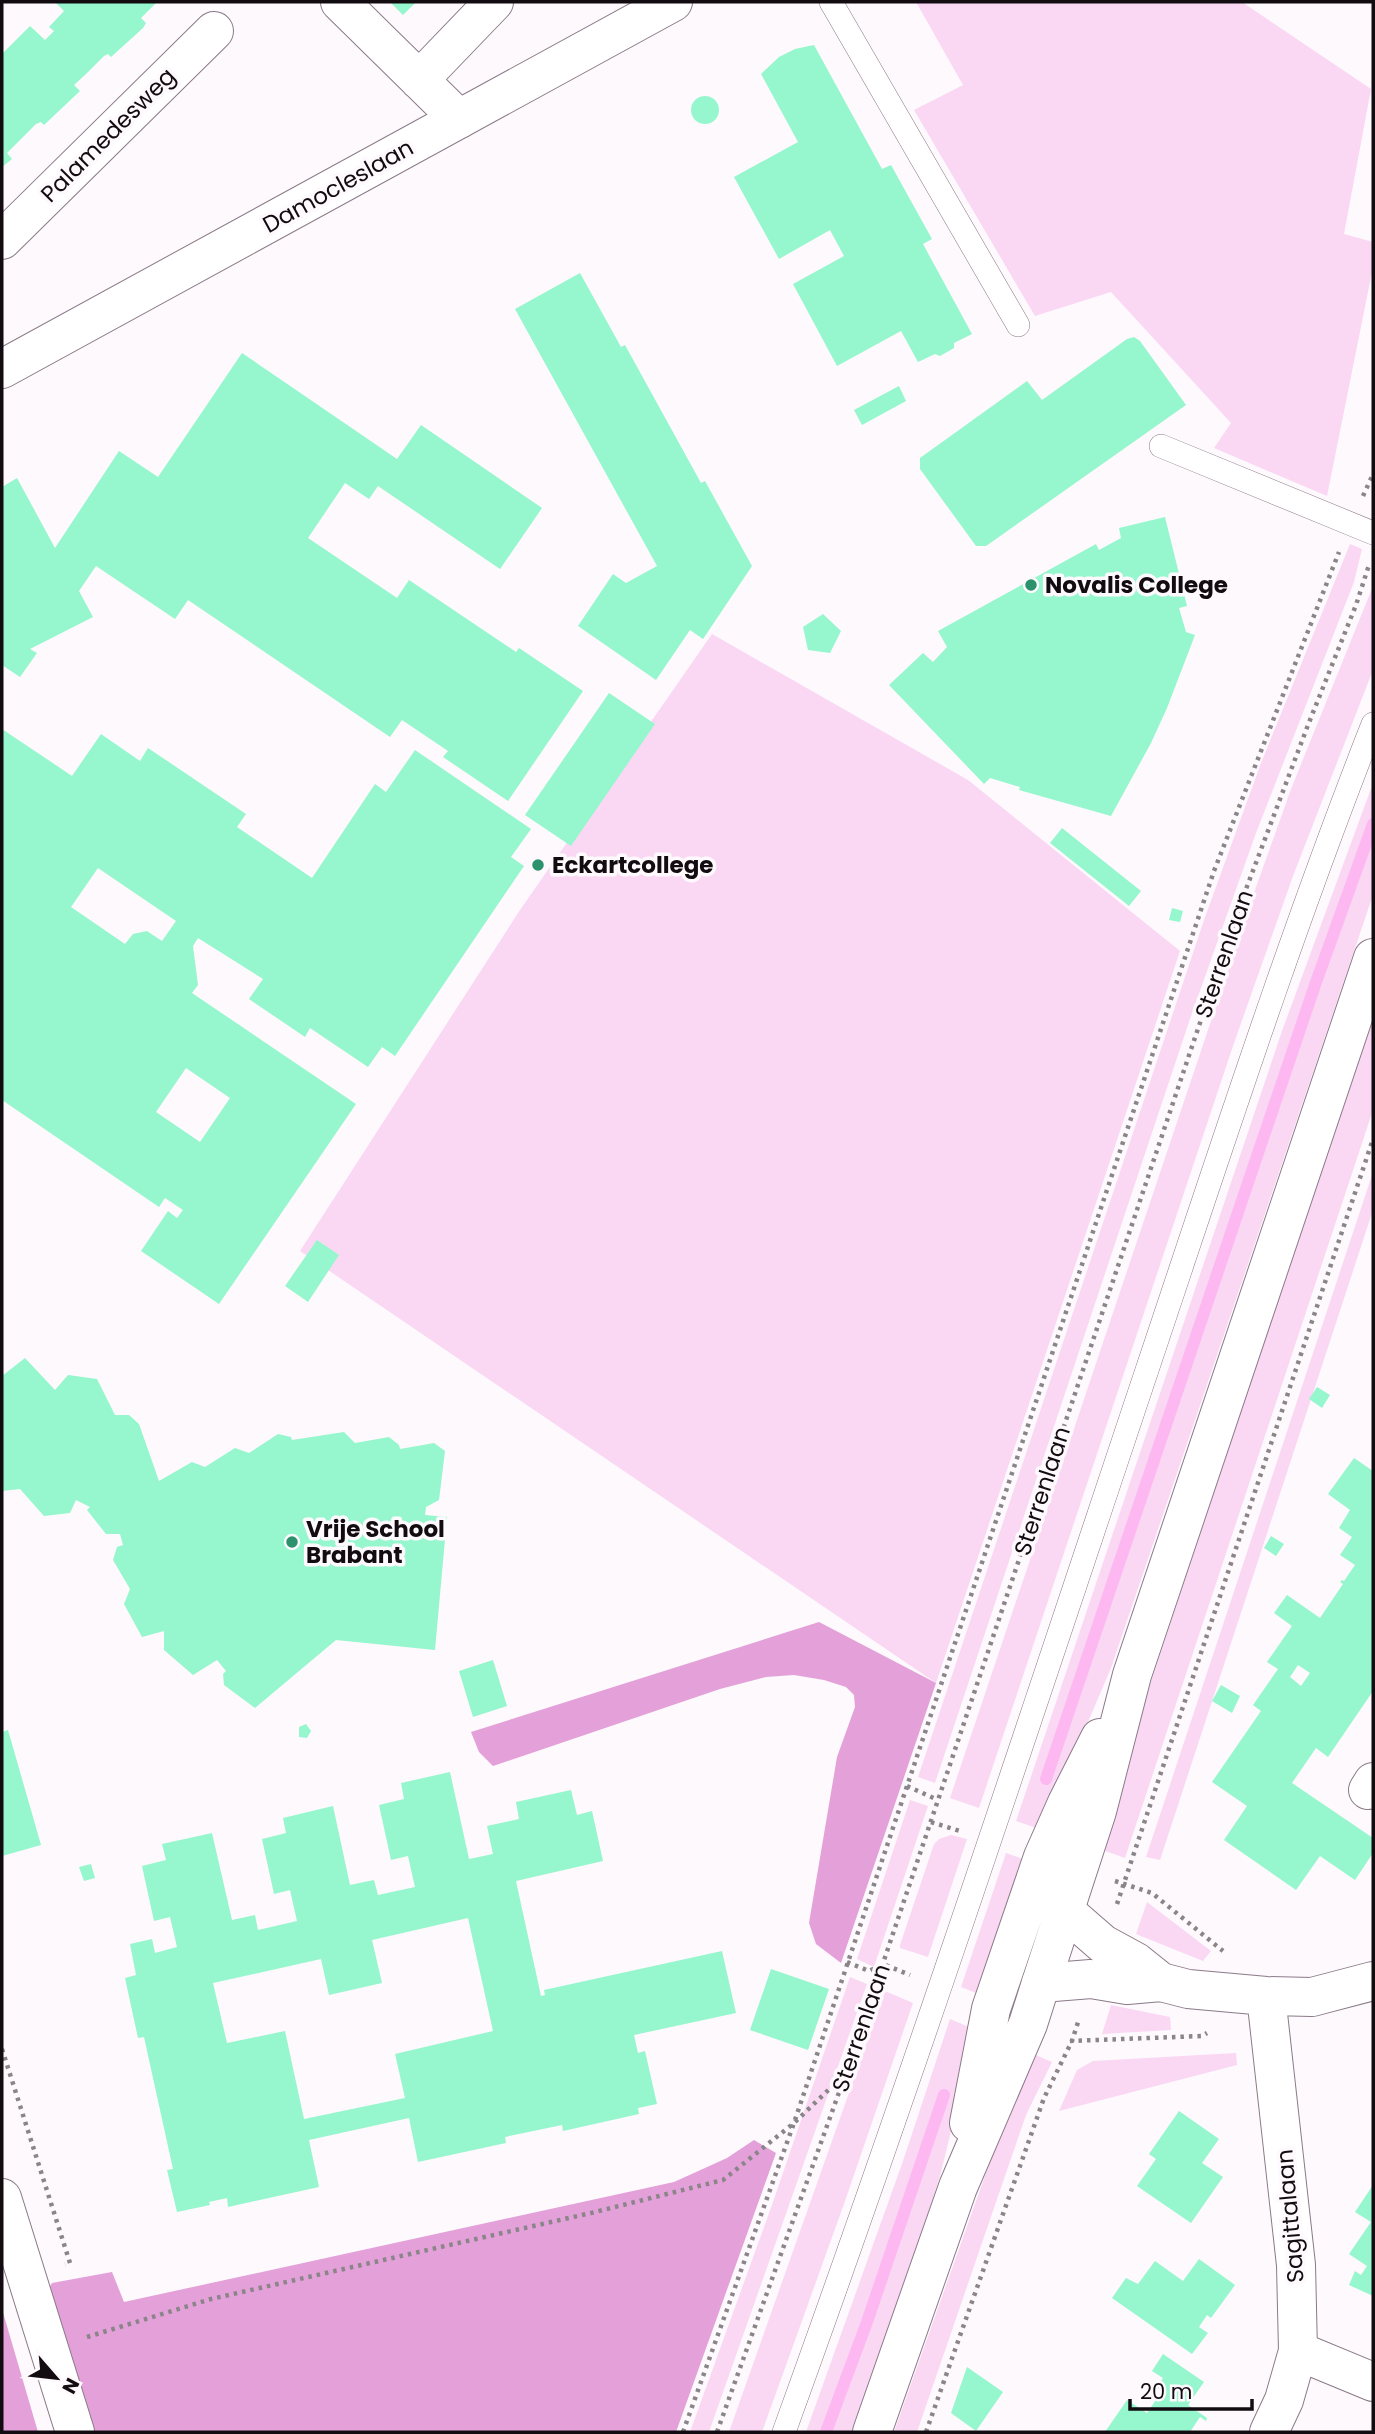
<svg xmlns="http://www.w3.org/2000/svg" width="1375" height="2434" font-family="Poppins,sans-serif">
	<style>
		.green { fill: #fad8f4 }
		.forest { fill: #e3a0d9 }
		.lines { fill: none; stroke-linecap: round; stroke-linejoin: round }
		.stream { stroke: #fdb8f1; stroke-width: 12 }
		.building { fill: #96f6cd; fill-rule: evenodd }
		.lane-casing { stroke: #8b7a88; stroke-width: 24 }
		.street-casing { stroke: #8b7a88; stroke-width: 40 }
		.secondary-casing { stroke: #8b7a88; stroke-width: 40 }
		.path { stroke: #8a8589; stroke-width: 4.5; stroke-dasharray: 3.5 5; stroke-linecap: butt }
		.lane { stroke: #fff; stroke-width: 23 }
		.street { stroke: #fff; stroke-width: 38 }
		.secondary { stroke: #fff; stroke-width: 38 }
		.poi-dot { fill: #2c916d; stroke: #fdf9fc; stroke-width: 2.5 }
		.labels { text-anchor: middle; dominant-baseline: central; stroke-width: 7; stroke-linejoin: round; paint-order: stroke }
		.street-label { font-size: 23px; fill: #120c11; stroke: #fdf9fc }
		.poi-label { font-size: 23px; font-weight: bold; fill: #120c11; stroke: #fdf9fc; text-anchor: start }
	</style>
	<rect width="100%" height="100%" fill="#fdf9fc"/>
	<path class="green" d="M916 2H1242L1371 89 1344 234 1373 242V267L1327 496 1214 448 1231 423 1111 292 1035 316 914 110 963 85Z
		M1350 544 1362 549 1354 582 1256 833 1190 1019 935 1783 918 1777 1204 920 1261 763Z
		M1373 586V670L1293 876 1233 1046 979 1808 950 1798 1255 890 1291 789Z
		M712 634 968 780 1180 951 936 1683 300 1251 520 910Z
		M1373 783V895L1111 1668 1042 1830 1016 1821 1282 1031Z
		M1373 1015V1110L1125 1858 1097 1848 1107 1814Z
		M1373 1172V1210L1160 1860 1146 1857Z
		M910 1800 928 1806 874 1967 857 1959Z
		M951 1835 967 1839 928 1957 900 1948V1945L934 1844 939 1839Z
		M1006 1853 1031 1862 986 1997 961 1987Z
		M1147 1902 1211 1951 1203 1961 1136 1934Z
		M850 1977 867 1984 709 2432H690L773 2202Z
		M885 1991 913 2003 844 2204 762 2432H729Z
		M1111 2005 1170 2017 1171 2030 1102 2034Z
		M950 2019 976 2030 940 2176 916 2253 852 2432H806L903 2161Z
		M1029 2052 1052 2062 1026 2115 917 2432H894Z
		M1236 2053 1237 2065 1059 2111 1077 2070 1093 2061Z"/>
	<path class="forest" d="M819 1622 936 1683 841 1963 816 1944 809 1923 837 1757 855 1707 854 1695 846 1687 824 1680 794 1675 766 1677 720 1689 493 1766 479 1752 471 1732Z
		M754 2140 776 2153 676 2432H87L44 2296 52 2283 112 2272 124 2302 674 2182 727 2158Z
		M2 2309 38 2432H2Z"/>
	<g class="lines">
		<path class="stream" d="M1046 1779 1315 985 1373 824
			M826 2432 867 2322 944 2095"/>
	</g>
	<path class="building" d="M58 2H157L141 18 146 23 143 28 111 57 108 54 104 56 86 74 74 85 80 91 44 125 41 122 36 124 7 153 12 159 2 167V54L30 26 45 40 54 31 49 27 64 11 56 3Z
		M390 2H416L403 15Z
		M814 45 882 169 891 165 932 239 923 244 972 334 954 343V348L940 356 935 354 918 362 901 331 837 366 793 284 844 256 830 230 779 259 734 177 798 142 761 74 779 57 795 49Z
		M691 110a14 14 0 1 1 28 0a14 14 0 1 1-28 0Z
		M580 273 621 347 625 345 701 483 705 481 752 566 703 639 690 630 656 680 578 626 613 574 626 583 657 566 515 309Z
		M1134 337 1140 341 1186 405 986 546H976L920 469V458L1027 381 1042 400 1127 339Z
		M242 353 397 459 421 425 542 508 500 569 378 486 369 499 345 483 308 538 397 598 409 580 516 652 519 648 583 691 508 801 443 757 448 751 402 720 390 737 188 600 175 619 96 566 79 591 93 617 30 649 37 653 20 677 2 665V487L17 478 55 548 119 451 158 477Z
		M899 386 906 401 862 425 854 410Z
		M1165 517 1187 606 1179 608 1186 632 1195 635 1167 708 1151 743 1111 816 1019 790 1020 787 990 778 984 784 889 685 923 653 933 662 947 647 938 631 1096 544 1099 550 1121 538 1119 528Z
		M823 614 841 631 830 653 808 650 803 627Z
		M609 693 655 724 571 846 525 815Z
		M2 729 72 776 101 734 140 761 148 748 246 814 237 827 312 878 375 784 386 792 415 750 531 829 511 857 524 866 395 1056 382 1047 368 1067 310 1028 305 1037 249 999 263 979 198 938 193 946 198 985 192 993 356 1104 219 1304 141 1251 168 1211 177 1218 183 1210 165 1198 159 1207 2 1100ZM98 868 176 921 162 941 147 931 133 934 125 944 71 907ZM186 1068 230 1098 200 1142 156 1112Z
		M1062 828 1141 891 1129 906 1050 843Z
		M1172 908 1183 911 1180 922 1169 920Z
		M317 1240 339 1255 308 1302 285 1286Z
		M25 1358 55 1390 68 1375 97 1379 115 1415H129L139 1424 159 1481 192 1462 205 1467 235 1448 249 1453 278 1434 291 1437 292 1440 344 1432 355 1443 389 1437 399 1445 400 1449 434 1443 445 1451 439 1500 426 1507 425 1515 447 1517 435 1650 336 1640 255 1708 224 1685 223 1674 226 1671 217 1660 193 1675 164 1650V1631L142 1637 124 1604 130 1589 113 1560 117 1547 123 1545 120 1534H106L87 1510 90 1507 76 1500 70 1513 44 1516 20 1489 2 1491V1376Z
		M1317 1387 1330 1395 1322 1408 1309 1399Z
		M1354 1458 1373 1471V1691L1328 1757 1316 1748 1292 1783 1373 1838V1853L1355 1880 1320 1856 1296 1890 1224 1840 1247 1806 1212 1782 1261 1711 1253 1705 1278 1669 1267 1662 1292 1626 1274 1613 1287 1595 1320 1618 1343 1584 1340 1582 1342 1580 1344 1581 1355 1565 1340 1555 1352 1537 1339 1528 1350 1510 1328 1494ZM1298 1665 1310 1673 1301 1686 1290 1677Z
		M1271 1536 1284 1544 1276 1556 1264 1548Z
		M493 1660 507 1706 473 1717 459 1671Z
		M1221 1685 1240 1696 1232 1713 1212 1701Z
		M306 1724 311 1731 307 1738 299 1737V1727Z
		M8 1730 41 1845 2 1856V1732Z
		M450 1772 469 1859 493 1854 487 1826 519 1819 516 1802 571 1790 577 1815 592 1811 603 1861 516 1881 541 1996 545 1995 544 1990 722 1951 736 2013 634 2035 638 2053 645 2051 657 2104 638 2108 639 2114 563 2131 562 2125 505 2137 506 2143 418 2162 409 2118 309 2140 319 2187 228 2207 227 2198 209 2202 210 2205 177 2212 167 2170 173 2169 144 2037 138 2038 125 1978 136 1975 130 1944 152 1939 155 1953 177 1947 170 1917 154 1921 142 1866 166 1860 162 1844 212 1833 232 1920 255 1915 258 1930 297 1921 290 1890 274 1894 262 1839 286 1833 283 1818 333 1806 350 1885 374 1880 378 1895 415 1887 408 1856 391 1860 379 1805 404 1799 401 1783ZM468 1918 493 2031 395 2054 405 2098 304 2119 285 2031 227 2043 213 1983 321 1959 329 1995 382 1983 372 1940Z
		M91 1864 95 1878 84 1881 79 1867Z
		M771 1969 829 1989 808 2050 750 2030Z
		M1179 2111 1219 2139 1202 2163 1223 2177 1191 2223 1137 2186 1156 2159 1149 2154Z
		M1373 2185V2296L1349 2285 1355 2271 1361 2275 1367 2266 1349 2254 1371 2222 1355 2212Z
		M1199 2259 1235 2285 1211 2318 1207 2315 1199 2327 1208 2333 1192 2354 1112 2298 1126 2278 1138 2284 1155 2261 1183 2281Z
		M1163 2354 1204 2382 1188 2405 1207 2418 1206 2421 1200 2417 1190 2432H1105L1127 2400 1147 2413 1162 2391 1157 2387 1163 2378 1152 2371Z
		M967 2367 1003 2392 976 2431 951 2413Z"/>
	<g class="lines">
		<defs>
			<path id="lane" d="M831 2 1018 325
				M1161 446 1373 533
				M784 2432C912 2079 1029 1723 1148 1367 1220 1152 1290 935 1373 724"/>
			<path id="street" d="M340 2 459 119
				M419 80 494 2
				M2 240 214 31
				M1368 1790 1373 1782
				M1065 1911 1103 1944 1136 1962 1161 1982
				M1041 1983 1091 1979 1127 1985 1161 1982 1188 1989 1266 1996 1312 1997 1373 1981
				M1266 1996 1296 2265 1298 2351 1284 2400 1269 2432
				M2 2198 75 2432
				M1298 2351 1373 2382"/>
			<path id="secondary" d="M2 369 673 2
				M969 2123 991 2009 1043 1857 1067 1803 1100 1738
				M872 2432 958 2187 1028 2024 1041 1983 1097 1811 1132 1675 1373 958"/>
		</defs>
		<use href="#lane" class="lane-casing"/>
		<use href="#street" class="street-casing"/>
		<use href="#secondary" class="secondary-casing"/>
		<path class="path" d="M1363 496 1373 474
			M907 1786 938 1800
			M931 1822 960 1831
			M1115 1881 1152 1893 1223 1951
			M1117 1904 1373 1139
			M847 1962 869 1971 883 1964 910 1975
			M1070 2041 1202 2036 1207 2033
			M2 2049 70 2263 65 2264
			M87 2337 211 2299 591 2213 723 2180 794 2123 845 2074
			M683 2432 794 2123 1214 871 1339 552
			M717 2432 846 2073 1237 913 1308 725 1356 605 1369 565
			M926 2432 1044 2098 1072 2041 1079 2019"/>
		<use href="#lane" class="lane"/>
		<use href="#street" class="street"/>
		<use href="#secondary" class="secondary"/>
	</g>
	<g class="poi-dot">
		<circle cx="1031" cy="585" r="7"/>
		<circle cx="538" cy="865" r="7"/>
		<circle cx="292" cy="1542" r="7"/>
	</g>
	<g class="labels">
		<g class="street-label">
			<text transform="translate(108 135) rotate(-45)">Palamedesweg</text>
			<text transform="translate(338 186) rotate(-29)">Damocleslaan</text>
			<text transform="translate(1224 954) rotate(-71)">Sterrenlaan</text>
			<text transform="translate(1042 1491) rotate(-72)">Sterrenlaan</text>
			<text transform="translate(861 2028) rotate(-71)">Sterrenlaan</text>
			<text transform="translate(1290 2216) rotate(-95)">Sagittalaan</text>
		</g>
		<g class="poi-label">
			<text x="1045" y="585">Novalis College</text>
			<text x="552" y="865">Eckartcollege</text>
			<text x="306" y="1529">Vrije School<tspan x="306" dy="26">Brabant</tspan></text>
		</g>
	</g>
	<rect width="1375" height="2434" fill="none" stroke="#120c11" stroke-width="7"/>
	<g transform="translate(56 2378) rotate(118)" stroke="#fdf9fc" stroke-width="5" paint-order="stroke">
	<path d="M0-5L12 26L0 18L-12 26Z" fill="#120c11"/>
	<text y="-10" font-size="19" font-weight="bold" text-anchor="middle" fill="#120c11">N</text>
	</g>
	<path d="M1130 2399v10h122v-10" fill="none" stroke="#120c11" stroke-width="3.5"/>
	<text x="1140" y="2399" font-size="21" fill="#120c11" stroke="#fdf9fc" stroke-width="5" paint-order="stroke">20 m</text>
</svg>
